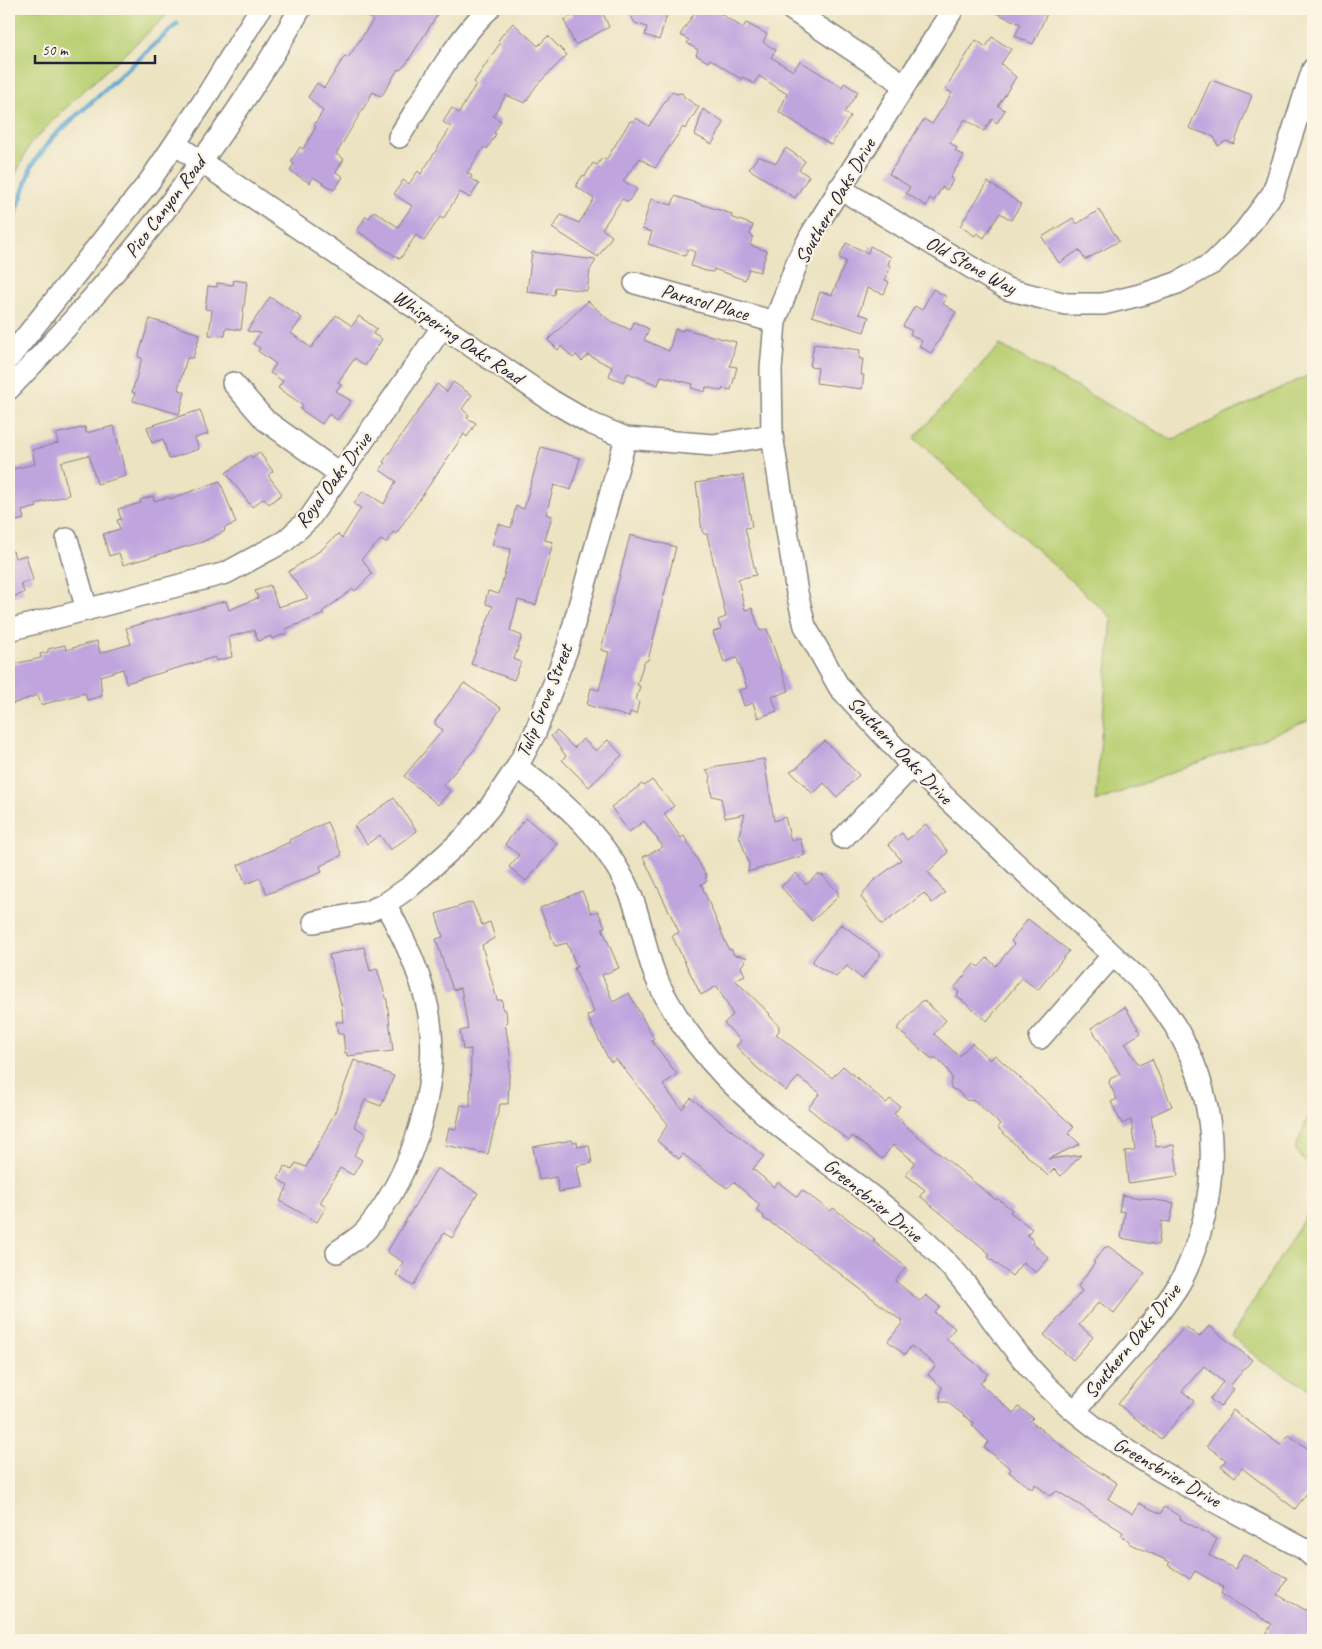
<svg xmlns="http://www.w3.org/2000/svg" width="1322" height="1649" font-family="Caveat,sans-serif">
	<style>
		.green { fill: #bacf73; stroke: #6e7857 }
		.lines { fill: none; stroke-linecap: round; stroke-linejoin: round }
		.stream { stroke: #59a4d1; stroke-width: 5 }
		.building { fill: #bfa4de }
		.minor-casing { stroke: #86827e; stroke-width: 24 }
		.minor { stroke: #fff; stroke-width: 21 }
		.labels { text-anchor: middle; dominant-baseline: central; stroke-width: 4.5; stroke-linejoin: round; paint-order: stroke }
		.street-label { font-size: 20px; fill: #22223b; stroke: #fcf5e5 }
	</style>
	<rect width="100%" height="100%" fill="#fcf5e5"/>
	<filter id="ink" filterUnits="userSpaceOnUse"><feTurbulence type="fractalNoise" baseFrequency=".02" numOctaves="2"/><feDisplacementMap in="SourceGraphic" scale="10" xChannelSelector="R" yChannelSelector="G"/><feConvolveMatrix kernelMatrix="1 2 1 2 8 2 1 2 1" color-interpolation-filters="sRGB"/></filter>
	<filter id="wash" filterUnits="userSpaceOnUse"><feTurbulence type="fractalNoise" baseFrequency=".0096" numOctaves="4" result="noise"/><feDisplacementMap in="SourceGraphic" scale="20" xChannelSelector="R" yChannelSelector="G"/><feGaussianBlur stdDeviation="1.12" result="paint"/><feColorMatrix in="noise" values="0 0 0 0 0 0 0 0 0 0 0 0 0 0 0 0 0 1.4 0 .05"/><feComposite in="paint" operator="in"/></filter>
	<g filter="url(#wash)">
		<rect width="100%" height="100%" fill="#ebe3c1"/>
		<path class="green" d="M9 9H174L76 98 30 144 9 188Z
			M1000 345 1172 440 1313 373V719L1095 802 1112 618 914 438Z
			M1313 1105V1172L1295 1149Z
			M1313 1204V1391L1261 1361 1232 1336Z"/>
		<g class="lines">
			<path class="stream" d="M9 233 32 165 52 138 177 24"/>
		</g>
		<g id="blocks">
			<path class="building" d="M355 9H441L406 64 400 70 398 69 383 94 380 96 373 92 336 154 344 159 336 172 343 177 334 190 313 177 310 183 290 171 294 164 291 161 300 147 303 149 316 127 314 125 323 111 308 97 317 83 324 88 345 56 348 58 373 20Z
				M569 9H601L609 27 575 45 564 20 572 16Z
				M627 9H669L659 40 645 35 647 27 635 23Z
				M697 9H725L721 14 743 28 746 23 767 34 763 42 776 50 771 57 793 71 800 61 842 87 844 83 858 92 844 113 851 116 831 145 779 112 787 94 759 76 754 84 743 77 741 79 710 59 708 62 696 55 698 50 687 43 689 40 680 35Z
				M987 9H1049L1033 44 1015 36 1021 24Z
				M513 23 538 46 548 36 567 55 536 86 525 103 506 95 493 116 501 121 494 133 496 134 487 149 484 147 467 173 472 176 470 178 479 184 470 198 460 192 443 219 440 217 424 241 416 235 400 259 357 231 366 216 369 218 374 211 398 227 412 206 394 194 403 180 409 184 418 171 421 174 451 127 443 122 452 108 459 113 476 84 474 82 500 43 498 41 502 35Z
				M992 37 1011 49 1001 64 1016 77 998 106 1005 110 997 123 992 119 984 131 965 119 950 143 957 148 955 151 964 156 950 178 953 180 947 190 942 187 934 201 930 198 926 206 906 193 910 187 889 174 924 119 932 124 952 93 945 89 976 40 986 47Z
				M1211 80 1252 95 1234 144 1226 141 1218 146 1214 137 1189 128Z
				M672 91 676 94 682 93 684 97 699 107 685 129 683 127 655 168 640 158 623 181 637 189 628 202 622 199 602 229 612 236 598 257 552 228 561 215 579 223 594 199 576 186 583 175 585 176 593 163 597 165 602 158 606 160 630 121H634L636 118 649 126Z
				M703 109 724 123 712 144 695 135Z
				M786 148 805 161 799 170 809 176 795 198 749 169 758 156 776 163Z
				M988 182 1021 204 1011 220 1000 213 984 238 977 233 975 236 960 226Z
				M675 196 732 214 731 217 753 225 750 235 753 236 750 245 767 251 760 272 749 269 745 280 714 269 713 272 706 271 691 266 695 252 688 249 685 256 648 244 652 232 642 229 651 199 672 205Z
				M1099 210 1119 241 1085 260 1079 250 1059 263 1042 237 1073 218 1077 224Z
				M846 243 868 253 870 246 891 257 888 264 891 266 885 280 889 282 884 294 867 288 859 314 869 317 864 332 812 316 820 292 832 295 846 261 839 258Z
				M532 252 596 260 590 270 587 291 555 287 554 295 527 292Z
				M234 280 247 282 241 330 226 328 225 336 209 335 212 310 205 309 208 286 217 287V283L233 285Z
				M933 289 947 297 943 304 956 312 931 353 919 346 922 341 910 334 912 331 903 326 915 306 922 310Z
				M270 297 302 318 291 333 311 348 336 315 352 326 359 316 377 329 373 334 382 339 365 366 355 358 338 382 341 384 336 391 351 401 337 420 329 414 322 424 300 409 303 405 278 388 283 381 270 373 276 364 258 351 260 348 253 344 260 333 247 331Z
				M588 301 609 320 631 330 634 322 649 329 644 340 669 351 675 329 683 331 684 329 736 342 730 366 737 367 731 390 723 388 722 391 706 387 705 392 691 388 693 384 661 376 658 385 628 373 623 382 609 376 612 367 588 355 582 361 576 355 573 358 561 346 558 350 548 340Z
				M150 319 200 334 193 358H187L178 389 185 392 179 414 133 401 135 393 132 392 142 358 138 357Z
				M814 344 860 350 859 359H863L861 375H864L862 389 816 383 818 368 810 367Z
				M453 382 472 395 462 409 469 415 467 418 476 423 467 437 464 434 396 534 393 532 386 543 381 540 362 558 372 574 355 591 353 589 322 612 324 614 286 629 287 633 272 639 271 636 258 641 254 630 229 637 232 657 216 661 215 657 126 683 123 669 100 676 102 696 87 700 85 693 41 705 38 695 9 705V665L41 658 40 654 48 652V649L65 645 66 650 97 641 100 653 131 644 126 628 226 601 229 610 258 598 255 591 270 585 278 607 308 598 288 572 321 550 338 534 342 538 361 508 354 504 363 491 384 504 396 481 380 470 385 463 383 462 437 384 447 392Z
				M200 410 208 434 195 438 199 449 169 459 163 439 152 443 147 427Z
				M114 426 126 476 97 484 89 455 61 462 69 495 36 504 37 507 22 511 24 519 9 523V470L35 464 32 450 58 443 56 434 85 427 86 433Z
				M541 447 580 458 571 490 554 485 546 514 552 516 545 540 553 542 536 605 518 600 510 631 522 636 514 659 521 662 514 680 471 664 493 606 486 604V598L488 591 499 594 511 549 492 545 498 524 511 528 516 506 524 509Z
				M259 452 273 471 268 475 282 494 269 504 264 498 252 507 226 473 250 455 252 458Z
				M743 475 752 527 745 528 756 575 738 579 745 610 752 608 760 631 767 629 789 691 772 697 777 711 758 718 753 703 744 706 739 690 747 688 737 658 724 662 713 632 721 629 718 620 726 617 707 534H704L702 531 696 483Z
				M220 481 236 523 224 528 225 531 202 542 123 565 119 553 109 556 103 534 120 529 117 520 121 519 118 509 141 503 140 500 153 496 154 501 169 497 170 499Z
				M630 535 676 547 648 660 644 662 637 685 640 686 636 700 639 702 636 714 630 712 629 717 587 705 591 688 599 690 609 652 601 650Z
				M13 551 15 558 26 555 33 580 21 583 24 593 9 598V552Z
				M464 683 501 708 474 750 443 785 450 791 438 805 404 776 443 730 436 725 435 721Z
				M557 731 574 748 583 739 596 751 608 740 622 755 589 787 562 760 566 756 551 736Z
				M825 741 859 775 837 797 824 783 813 794 790 771 798 767 810 753Z
				M764 759 774 821 785 817 791 841 800 838 805 855 748 872 749 864 739 835 745 814 725 818 721 798 712 796 710 781 711 777 706 771 717 766Z
				M652 780 674 806 664 814 681 838 684 836 707 877 705 878 707 881 701 884 729 950 731 949 734 955 747 957 741 967 745 975 735 980 770 1014 769 1015 779 1026V1031L776 1034 832 1078 843 1066 886 1103 890 1099 900 1106 894 1114 903 1121 902 1123 996 1200 997 1198 1012 1210 1010 1212 1032 1229 1027 1235 1034 1241 1032 1243 1049 1258 1036 1273 1023 1262 1012 1276 988 1257 990 1254 920 1196 925 1190 906 1175 915 1162 893 1145 882 1159 852 1136 849 1141 808 1108 820 1093 798 1077 786 1091 756 1067 736 1046 741 1041 724 1023 733 1015 717 986 701 995 672 936 679 932 643 857 663 847 644 821 629 832 611 807 642 784 644 786Z
				M394 798 417 831 390 850 380 835 367 844 354 826Z
				M526 818 557 844 526 881 509 867 519 855 505 844Z
				M327 822 342 855 320 866 322 872 267 894 260 878 246 884 238 865 290 842 289 840Z
				M926 824 948 852 928 872 945 893 932 903 924 893 882 925 861 897 872 882 901 860 888 844 902 833 907 840Z
				M796 873 806 885 817 875H822L838 892V897L812 921 781 887Z
				M582 891 591 913 598 911 605 927 602 928 619 968 602 975 613 1002 629 993 654 1039 651 1040 677 1074 663 1085 682 1109 691 1098 764 1156 753 1169 774 1187 778 1182 797 1197 802 1190 830 1211 833 1208 875 1239 873 1241 906 1267 895 1281 920 1301 926 1295 940 1307 935 1313 955 1328 946 1339 988 1374 980 1384 1014 1413 1019 1407 1033 1418 1030 1421 1080 1460 1117 1483 1108 1499 1133 1514 1139 1503 1161 1514 1164 1507 1181 1517 1180 1519 1217 1539 1209 1555 1235 1569 1243 1554 1287 1578 1278 1595 1313 1614V1640H1277L1266 1634 1272 1624 1221 1594 1223 1587 1195 1571 1190 1579 1168 1565 1170 1562 1129 1543 1130 1541 1121 1536 1123 1532 1057 1491 1050 1496 1035 1484 1032 1489 1009 1472 1011 1469 984 1447 989 1442 972 1425 974 1423 947 1402H940L941 1389 943 1388 928 1375 936 1365 911 1346 905 1355 888 1341 903 1322 790 1235 763 1218 764 1216 756 1210 760 1205 734 1182 727 1188 683 1154 679 1159 657 1141 668 1124 616 1059 612 1062 609 1060 587 1016 594 1012 574 968 577 967 567 943 555 946 540 908Z
				M472 902 482 925 490 922 495 938 482 945 497 1000H502L503 1010H506L507 1022 505 1023 510 1052 508 1104H500L488 1154 445 1145 449 1128 456 1129 461 1105 470 1107 471 1049 463 1050 460 1031 468 1029 461 988 453 990 442 958 436 939 443 937 436 914Z
				M1028 919 1069 951 1038 990 1022 978 987 1021 957 996 959 992 954 988 974 964 979 967 987 958 996 966 1014 944 1011 941Z
				M841 924 881 954 862 979 847 966 836 977 814 964 813 960Z
				M364 947 370 971 377 969 387 1001 393 1051 347 1056V1053H345L343 1034H338L336 1022H343L342 1008 329 955Z
				M923 1000 946 1020 934 1034 959 1056 972 1043 990 1060 995 1055 1074 1127 1068 1133 1080 1144 1048 1159 1081 1155 1061 1176 1054 1169 1048 1176 997 1127 1000 1124 975 1101 966 1100 959 1092 951 1088 950 1083 952 1078 948 1070 935 1057 933 1060 897 1029Z
				M1125 1007 1141 1033 1125 1043 1139 1065 1152 1059 1172 1106 1151 1116 1156 1147 1174 1145 1178 1176 1128 1183 1125 1151 1135 1150 1131 1120 1122 1124 1111 1102 1117 1099 1109 1083 1110 1079 1120 1074 1091 1028Z
				M354 1060 394 1076 381 1106 365 1100 354 1126 366 1134 354 1155 362 1160 353 1175 340 1168 320 1203 326 1207 317 1222 280 1201 288 1186 278 1179 285 1166 292 1170 296 1163 306 1167 335 1112Z
				M572 1140 573 1142H577L578 1147 589 1145 592 1163 577 1166 581 1188 559 1192 556 1177 539 1180 533 1147Z
				M437 1168 478 1193 454 1235 452 1238 444 1233 413 1286 396 1275 403 1262 387 1252Z
				M1122 1195 1174 1203 1170 1222 1162 1221 1158 1245 1121 1238 1125 1212 1119 1211Z
				M1108 1246 1145 1273 1114 1313 1099 1302 1079 1325 1093 1337 1073 1360 1044 1335 1082 1291 1078 1286 1095 1263 1093 1262 1105 1247 1106 1248Z
				M1185 1326 1199 1337 1209 1326 1252 1360 1230 1386 1234 1389 1220 1407 1210 1399 1223 1382 1204 1366 1182 1391 1194 1401 1161 1439 1118 1404Z
				M1233 1410 1280 1445 1289 1435 1312 1452 1307 1458 1313 1463V1485L1295 1509 1242 1468 1235 1477 1221 1466 1226 1460 1207 1446Z"/>
		</g>
	</g>
	<g filter="url(#ink)">
		<use href="#blocks" fill-opacity="0" stroke="#86827e" stroke-width="1"/>
		<g class="lines">
			<defs>
				<path id="minor" d="M791 9 905 85
					M953 9 812 233 798 260 775 322 771 369 772 435 797 593 805 626 839 687 912 766 1150 990C1159 1004 1170 1017 1178 1031 1212 1090 1219 1152 1204 1218 1198 1241 1190 1268 1176 1289 1147 1333 1109 1371 1075 1411
					M399 137C424 98 456 39 489 9
					M175 144 552 401 590 423 626 438 713 445 772 435
					M839 188 1007 289 1066 304H1103L1144 294 1177 283 1213 263 1244 232 1273 193 1313 69
					M635 283 775 322
					M9 358 149 182 203 102 260 9
					M233 383 265 420 340 474
					M9 389C120 274 221 148 300 9
					M67 539 87 610
					M9 630 226 573 285 541 309 519 443 326
					M517 767C564 801 610 842 632 898 642 923 645 950 655 975 665 999 680 1022 696 1043 754 1120 840 1166 912 1229 931 1246 951 1265 967 1286 994 1321 1018 1358 1049 1388 1122 1459 1217 1501 1304 1549L1313 1557
					M843 838 912 766
					M314 922 367 912 385 904 411 886 464 838 490 807 517 767 535 733 567 649 626 438
					M1040 1038 1113 955
					M337 1252C346 1245 360 1238 367 1229 414 1171 442 1083 428 1009 420 971 404 937 385 904"/>
			</defs>
			<use href="#minor" class="minor-casing"/>
			<use href="#minor" class="minor"/>
		</g>
	</g>
	<g class="labels">
		<g class="street-label">
			<text transform="translate(835 201) rotate(-60)">Southern Oaks Drive</text>
			<text transform="translate(165 207) rotate(-53)">Pico Canyon Road</text>
			<text transform="translate(971 265) rotate(29)">Old Stone Way</text>
			<text transform="translate(705 302) rotate(16)">Parasol Place</text>
			<text transform="translate(458 337) rotate(34)">Whispering Oaks Road</text>
			<text transform="translate(333 480) rotate(-53)">Royal Oaks Drive</text>
			<text transform="translate(544 701) rotate(-68)">Tulip Grove Street</text>
			<text transform="translate(900 750) rotate(46)">Southern Oaks Drive</text>
			<text transform="translate(873 1200) rotate(39)">Greensbrier Drive</text>
			<text transform="translate(1132 1341) rotate(-51)">Southern Oaks Drive</text>
			<text transform="translate(1167 1472) rotate(30)">Greensbrier Drive</text>
		</g>
	</g>
	<rect width="1322" height="1649" fill="none" stroke="#fcf5e5" stroke-width="30"/>
	<path d="M35 55v8h120v-8" fill="none" stroke="#22223b" stroke-width="2.5"/>
	<text x="42" y="55" font-size="15" fill="#22223b" stroke="#fcf5e5" stroke-width="4" paint-order="stroke">50 m</text>
</svg>
